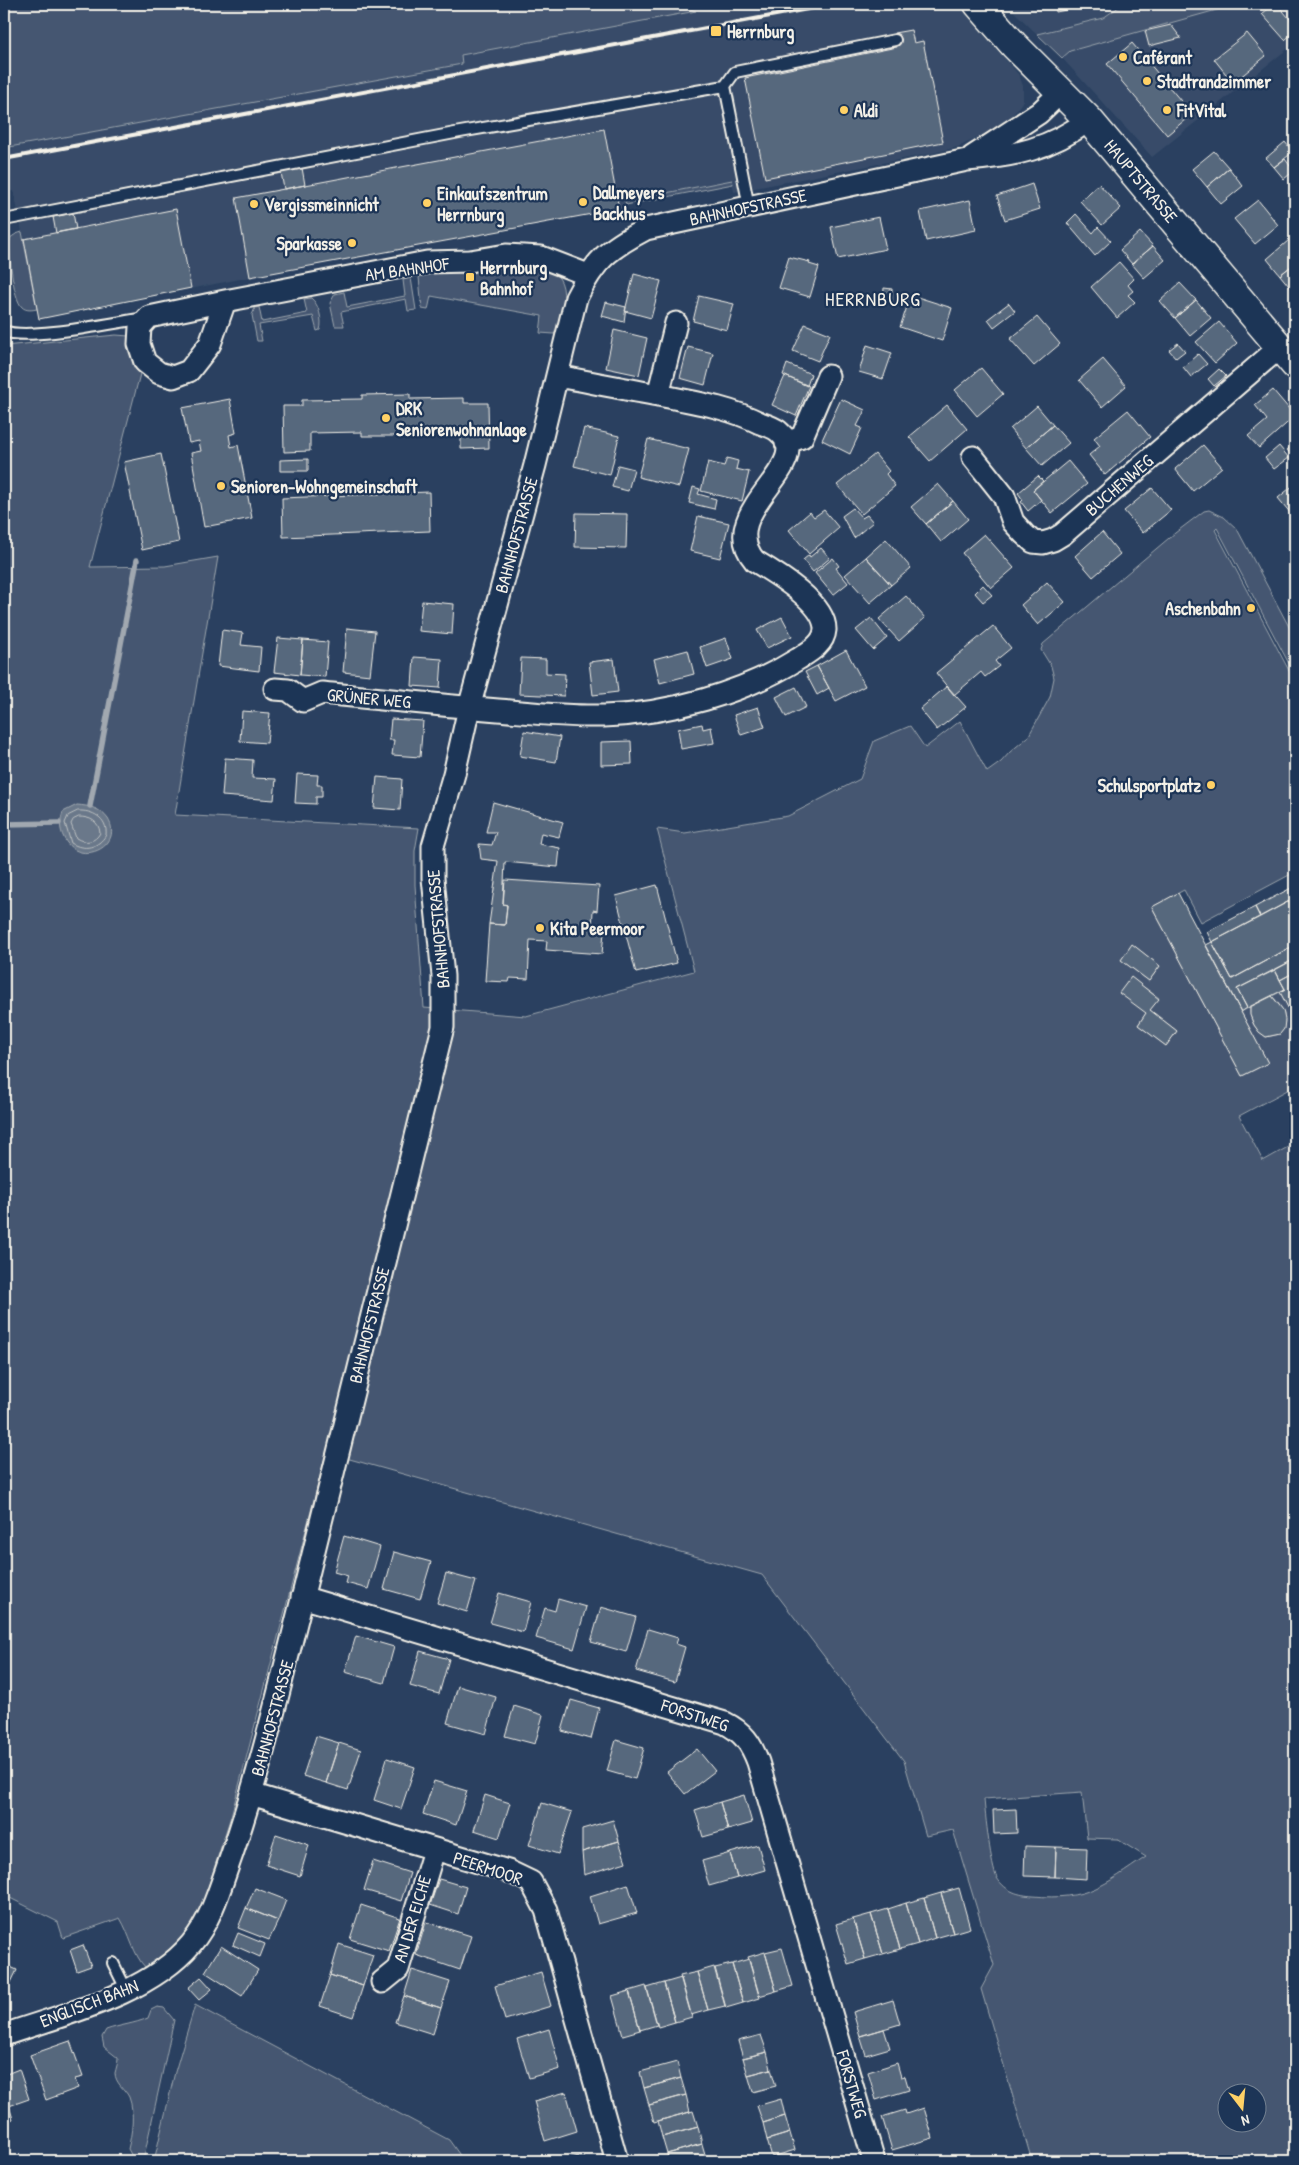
<svg xmlns="http://www.w3.org/2000/svg" width="1299" height="2165" font-family="'Patrick Hand',sans-serif">
	<style>
		.built { fill: #374c69 }
		.green { fill: #445771; stroke: #9ca4ac; fill-rule: evenodd }
		.water { fill: #6a788a; stroke: #a1a8b0 }
		.lines { fill: none; stroke-linecap: round; stroke-linejoin: round }
		.shore { stroke: #bdc1c2; stroke-width: 1 }
		.stream { stroke: #a1a8b0; stroke-width: 5.5 }
		.building { fill: #56677d; stroke: #f4f1e8 }
		.lane-casing { stroke: #f4f1e8; stroke-width: 14 }
		.street-casing { stroke: #f4f1e8; stroke-width: 25 }
		.secondary-casing { stroke: #f4f1e8; stroke-width: 31 }
		.lane { stroke: #1d3557; stroke-width: 10 }
		.street { stroke: #1d3557; stroke-width: 21 }
		.secondary { stroke: #1d3557; stroke-width: 28 }
		.rail { stroke: #f4f1e8; stroke-width: 4 }
		.poi-dot { fill: #ffd166; stroke: #1d3557; stroke-width: 2 }
		.labels { text-anchor: middle; dominant-baseline: central; stroke-width: 4.5; stroke-linejoin: round; paint-order: stroke }
		.poi-label { font-size: 18px; font-weight: bold; fill: #f4f1e8; stroke: #1d3557; text-anchor: start }
		.street-label { font-size: 18px; fill: #f4f1e8; stroke: #1d3557 }
		.quarter-label { font-size: 20px; letter-spacing: 1px; fill: #f4f1e8; stroke: #1d3557 }
	</style>
	<rect width="100%" height="100%" fill="#2a4060"/>
	<filter id="ink" filterUnits="userSpaceOnUse"><feTurbulence type="fractalNoise" baseFrequency=".02" numOctaves="2"/><feDisplacementMap in="SourceGraphic" scale="10" xChannelSelector="R" yChannelSelector="G"/><feConvolveMatrix kernelMatrix="1 2 1 2 8 2 1 2 1" color-interpolation-filters="sRGB"/></filter>
	<g filter="url(#ink)">
		<path class="built" d="M734 4H957L1019 75 1023 86V101L1012 116 990 132 958 147 934 153 734 192 732 180 625 201 626 205 619 209 250 277 39 319 14 191 4 192V148L462 64 460 55Z
			M1006 4H1125L1103 18 1037 34Z
			M1238 4H1295V43L1152 157 1062 58 1070 51Z"/>
		<path class="green" d="M4 4H676L696 11 461 55 462 64 4 148Z
			M1123 4H1238L1070 51 1062 58 1037 34 1103 18Z
			M732 180 733 184 626 205 625 201Z
			M22 232 37 309C32 310 26 311 22 307 13 299 8 250 10 238L16 234Z
			M508 262C541 267 569 264 563 308 562 317 562 328 554 334L540 333 542 316 431 296 428 310 422 309 419 277 473 266Z
			M411 278 416 310 408 311 406 299 341 312 344 326H335L330 303 335 294 344 292 347 307 405 296 403 280Z
			M311 298C319 304 323 321 320 330L317 331 313 316 259 325 262 341H257L252 315 255 308 259 307 262 322 307 313 304 299Z
			M116 335 129 336 131 353 140 374 90 567 165 566 218 557 175 815 419 828 415 851V885L424 1008 526 1016 694 971 657 829 685 833 788 816 860 779 874 741 910 726 925 748 960 721 987 772 1001 762 1010 752 1028 737 1050 697 1054 678 1051 666 1041 650 1043 644 1175 533 1204 511 1209 510 1224 517 1237 529 1295 638V675L1217 528 1215 530 1295 682V872L1201 922 1184 890 1152 907 1242 1076 1268 1063 1241 1012 1250 1007C1249 1020 1255 1030 1266 1037L1280 1034C1290 1020 1283 1007 1272 996L1280 992 1295 1021V1086L1239 1116 1263 1161 1295 1143V2161H1032L981 1989 994 1965 953 1830 926 1836 904 1761 762 1575 346 1458 327 1450 231 1816 203 1903 185 1935 166 1954 146 1968C133 1955 130 1934 120 1918L63 1938 58 1922 4 1895V346ZM1133 945 1160 966 1149 981 1121 960ZM1131 978 1159 998 1150 1010 1177 1031 1166 1046 1138 1025 1146 1013ZM1082 1792 1087 1838 1117 1839 1146 1857C1104 1885 1087 1901 1033 1896 1019 1895 1006 1892 997 1878 991 1868 985 1813 984 1799ZM1226 2092H1256V2122H1226Z
			M195 2005 449 2140 464 2161H154L175 2072Z
			M157 2007 164 2008 174 2020 143 2161 134 2160 128 2149C132 2133 135 2113 129 2097 125 2089 115 2083 115 2073 116 2068 118 2064 118 2058L104 2047 102 2037 106 2030C120 2025 134 2024 148 2018L151 2010Z"/>
		<path class="water" d="M77 805C90 806 100 808 108 819 125 847 78 868 64 838 59 828 60 822 63 812Z"/>
		<g class="lines">
			<path class="shore" d="M78 811C92 810 108 818 106 835 98 848 84 851 71 843L65 823 68 816Z
				M79 817C90 817 99 821 100 833 95 842 86 844 76 838L71 824 73 820Z"/>
			<path class="stream" d="M90 806 137 560
				M4 824 59 823"/>
		</g>
		<path class="building" d="M1055 4H1096L1056 12Z
			M1274 4H1277L1295 25V31L1285 40 1262 14Z
			M1171 25 1181 38 1149 46 1145 31Z
			M911 30 914 43 923 41 943 142 765 178 745 78 897 47 894 33Z
			M1247 33 1266 56 1233 83 1214 59Z
			M1132 43 1192 114 1167 135 1107 64Z
			M604 129 619 209 250 277 236 198Z
			M1285 142 1293 152 1274 167 1266 158Z
			M1214 151 1229 168 1207 187 1192 169Z
			M1285 159 1294 171 1284 179 1274 167Z
			M302 168 305 185 284 189 281 172Z
			M1229 168 1243 186 1221 204 1207 187Z
			M1032 184 1040 209 1005 220 997 196Z
			M1099 184 1121 208 1102 225 1080 201Z
			M970 200 976 230 926 241 920 211Z
			M1258 200 1278 225 1255 244 1234 219Z
			M176 209 191 288 39 319 24 239Z
			M73 213 76 229 56 233 53 217Z
			M1076 214 1093 233 1098 227 1111 241 1095 256 1067 223Z
			M879 217 886 249 838 259 831 227Z
			M1140 232 1153 246 1132 264 1120 250Z
			M1289 240 1295 248V263L1280 275 1267 259Z
			M1153 246 1165 260 1144 278 1132 264Z
			M789 257 810 262 809 264 819 267 810 297 779 288Z
			M1119 262 1134 279 1128 285 1133 291 1128 295 1135 302 1117 318 1091 287Z
			M1295 263V290L1293 291 1280 275Z
			M634 274 661 281 651 318 625 311Z
			M1180 283 1196 300 1175 318 1160 301Z
			M884 288 892 289V303L883 302Z
			M911 295 952 308 942 341 900 327Z
			M699 296 734 304 727 330 693 321Z
			M1196 300 1211 318 1190 336 1175 318Z
			M606 302 626 307 624 322 602 316Z
			M1009 303 1015 311 994 327 988 319Z
			M1037 317 1060 344 1034 366 1010 339Z
			M1219 322 1237 343 1215 363 1196 342Z
			M805 324 830 334 818 361 793 351Z
			M614 330 647 338 639 375 606 368Z
			M1178 343 1185 351 1176 358 1169 350Z
			M867 345 892 353 883 379 859 372Z
			M688 347 713 353 705 385 680 378Z
			M1198 354 1207 364 1191 377 1183 367Z
			M1103 359 1126 386 1102 407 1079 380Z
			M787 364 811 374 807 386 783 375Z
			M981 368 1003 394 977 416 955 390Z
			M1219 369 1226 376 1214 386 1208 379Z
			M785 376 809 386 796 416 772 405Z
			M1273 390 1295 416 1259 448 1248 436 1267 420 1255 405Z
			M410 394V399L464 398V403H488L489 448 461 449V431L411 432V436H362V432L310 433V451L284 452 283 406H302V400L362 399V395Z
			M230 399 236 433 229 435 231 447 238 445 252 518 204 527 191 453 201 451 199 441 189 443 182 408Z
			M841 399 865 410 857 426 862 428 850 454 822 440Z
			M947 405 967 429 930 461 909 437Z
			M1037 406 1053 425 1026 448 1010 429Z
			M1128 410 1150 437 1105 475 1089 455 1100 446 1094 438Z
			M1053 425 1069 443 1042 466 1026 448Z
			M584 428 619 436 610 475 574 466Z
			M648 439 689 449 679 487 638 477Z
			M1295 443V459L1287 450Z
			M1203 445 1222 467 1193 491 1175 469Z
			M1279 446 1289 458 1274 469 1265 458Z
			M161 454 179 542 142 550 124 462Z
			M875 454 889 471 886 474 895 486 862 514 837 485Z
			M727 458 738 461 736 469 749 472 742 501 701 491 708 462 724 466Z
			M308 459V471H280V460Z
			M1068 461 1087 484 1052 513 1033 490Z
			M618 465 634 469 628 491 612 487Z
			M1038 476 1043 481 1033 490 1041 500 1028 511 1021 502 1023 500 1018 493Z
			M938 484 953 501 926 524 911 507Z
			M1295 484V512L1292 515 1278 498Z
			M693 487 700 489 698 494 716 499 714 509 689 503Z
			M1152 488 1171 510 1143 533 1124 511Z
			M429 492 430 531 283 537 282 498Z
			M953 501 968 519 941 542 926 524Z
			M853 508 862 518 867 515 873 522 854 538 842 516Z
			M824 510 839 528 809 554 789 530 810 512 814 517Z
			M576 513 627 514 626 548 575 547Z
			M698 516 729 523 720 558 690 551Z
			M1102 532 1120 554 1093 577 1075 556Z
			M984 534 1014 568 991 588 962 553Z
			M886 539 911 568 891 585 866 557Z
			M821 548 830 558 813 572 803 560 809 555 810 557Z
			M866 557 891 585 870 603 845 575Z
			M833 558 839 566 836 568 848 583 833 595 815 573Z
			M1047 582 1065 602 1038 625 1021 605Z
			M983 585 992 595 983 602 975 593Z
			M906 596 925 618 899 641 879 619Z
			M422 601 454 604 452 634 419 631Z
			M782 617 792 636 767 648 757 630Z
			M871 618 887 638 873 650 856 630Z
			M993 626 1011 648 995 661 999 666 985 677 981 672 954 695 936 673Z
			M347 628 375 631 370 675 343 672Z
			M222 630 243 633 241 645 261 647 259 671 218 666Z
			M278 638 303 640 300 675 274 672Z
			M726 638 733 659 707 668 700 647Z
			M303 640 328 642 325 677 300 675Z
			M688 650 694 674 660 683 654 659Z
			M846 650 865 686 836 701 817 666Z
			M414 657 442 659 440 688 412 686Z
			M521 658 546 659V673L565 674 564 696 519 694Z
			M614 659 618 692 593 695 589 662Z
			M817 666 829 688 817 695 805 672Z
			M947 686 966 707 937 730 920 709Z
			M796 687 806 707 786 717 776 697Z
			M758 707 765 727 741 735 734 715Z
			M242 711 270 713 267 743 240 741Z
			M391 719 423 721 420 757 392 755 394 740H389Z
			M702 724 703 729 711 727 714 743 681 749 678 729Z
			M524 731 560 737 556 762 520 756Z
			M631 741 632 764 601 765V742Z
			M225 758 253 760 252 778 276 779 274 800 222 796Z
			M297 774 318 775 317 785H322V797H316V804L295 803Z
			M377 777 402 779 400 810 374 808Z
			M493 802 563 822 559 837 541 833 539 844 560 848 558 867 505 862 503 904 507 905 505 925 489 924 498 861 481 859 479 844 492 845 496 832H486Z
			M505 880 599 886 597 911 593 910 592 931 604 932 602 954 546 950 547 941 530 940 528 979 510 978 509 982 485 981 489 924 505 925 507 905 503 904Z
			M657 885 677 963 636 973 616 896Z
			M1295 886V898L1260 917 1255 907Z
			M1178 893 1268 1063 1242 1076 1152 907Z
			M1295 898V945L1232 979 1212 942Z
			M1255 907 1260 917 1212 942 1207 932Z
			M1212 942 1232 979 1295 945V959L1237 989 1247 1008 1241 1012 1206 945Z
			M1132 944 1160 966 1149 981 1121 960Z
			M1295 959V972L1280 980 1275 970Z
			M1275 970 1285 989 1247 1008 1237 989Z
			M1295 972V1021L1280 992 1285 989 1280 980Z
			M1131 977 1159 999 1150 1010 1177 1031 1166 1046 1138 1025 1146 1013 1119 993Z
			M1272 996 1283 1010 1285 1020 1284 1029 1280 1034 1266 1037 1259 1032 1254 1025 1250 1015V1007Z
			M344 1536 380 1547 368 1589 346 1583 348 1576 334 1572Z
			M394 1552 431 1562 420 1599 384 1589Z
			M446 1573 476 1581 467 1612 437 1603Z
			M499 1593 531 1602 523 1632 490 1623Z
			M558 1599 586 1607 574 1649 536 1638 545 1608 555 1611Z
			M601 1607 636 1617 626 1652 591 1642Z
			M648 1629 678 1638 676 1644 685 1647 675 1682 636 1671Z
			M356 1636 394 1647 384 1683 345 1672Z
			M420 1651 449 1659 439 1694 410 1686Z
			M458 1686 496 1697 486 1734 447 1723Z
			M571 1700 599 1708 591 1739 562 1731Z
			M514 1706 543 1715 535 1744 505 1736Z
			M316 1736 339 1743 326 1783 303 1776Z
			M616 1740 644 1748 635 1779 607 1771Z
			M339 1743 361 1750 348 1790 326 1783Z
			M697 1749 715 1771 685 1794 667 1772Z
			M387 1758 415 1767 401 1809 374 1800Z
			M434 1781 467 1791 456 1825 423 1814Z
			M485 1795 510 1803 499 1838 474 1830Z
			M744 1795 752 1823 728 1830 720 1802Z
			M720 1802 728 1830 703 1837 695 1810Z
			M542 1803 572 1812 558 1854 529 1845Z
			M1016 1809 1017 1833 994 1834 993 1810Z
			M613 1820 619 1841 582 1852V1829Z
			M276 1834 309 1845 300 1876 266 1865Z
			M619 1841 626 1862 584 1875 582 1852Z
			M758 1845 765 1870 737 1878 730 1853Z
			M1025 1846 1056 1847 1055 1877 1024 1876Z
			M1056 1847 1087 1848 1086 1879 1055 1877Z
			M730 1853 737 1878 709 1886 702 1861Z
			M373 1861 410 1873 401 1901 364 1890Z
			M439 1879 466 1887 458 1914 430 1905Z
			M628 1884 637 1913 598 1924 590 1896Z
			M255 1888 286 1900 278 1921 246 1908Z
			M959 1888 970 1928 953 1933 941 1893Z
			M941 1893 953 1933 935 1938 924 1898Z
			M924 1898 935 1938 918 1944 906 1903Z
			M906 1903 918 1944 900 1949 888 1909Z
			M361 1905 400 1918 389 1951 350 1939Z
			M246 1908 278 1921 269 1940 238 1928Z
			M888 1909 900 1949 883 1954 871 1914Z
			M871 1914 883 1954 865 1959 853 1919Z
			M853 1919 865 1959 848 1964 836 1924Z
			M426 1922 471 1936 460 1970 416 1955Z
			M238 1933 265 1944 260 1957 233 1945Z
			M339 1944 373 1955 363 1986 330 1975Z
			M83 1945 91 1966 77 1971 70 1950Z
			M221 1946 258 1970 242 1996 205 1972Z
			M782 1948 793 1986 776 1991 765 1952Z
			M765 1952 776 1991 759 1996 748 1957Z
			M749 1959 760 1998 743 2003 732 1964Z
			M4 1964 17 1970 4 1997Z
			M732 1964 743 2003 726 2008 715 1968Z
			M714 1967 725 2006 708 2010 697 1972Z
			M412 1970 450 1982 441 2008 404 1996Z
			M541 1972 551 2006 505 2020 495 1986Z
			M697 1972 708 2010 691 2015 680 1976Z
			M330 1975 363 1986 353 2017 320 2006Z
			M201 1977 212 1989 199 2000 188 1988Z
			M681 1978 692 2017 675 2022 664 1983Z
			M664 1983 675 2022 658 2027 647 1988Z
			M646 1986 657 2025 640 2030 629 1991Z
			M629 1991 640 2030 623 2035 612 1996Z
			M404 1996 441 2008 433 2034 395 2022Z
			M893 2000 900 2024 860 2036 853 2012Z
			M549 2029 560 2069 529 2078 517 2039Z
			M884 2029 890 2048 866 2055 860 2036Z
			M761 2035 767 2052 743 2058 738 2041Z
			M70 2041 83 2077 75 2079 78 2088 46 2100 30 2055Z
			M767 2052 771 2069 748 2075 743 2058Z
			M677 2062 681 2078 644 2088 640 2072Z
			M897 2063 901 2077 905 2076 909 2090 876 2100 868 2072Z
			M19 2069 29 2099 9 2106 13 2119 4 2122V2075Z
			M771 2069 776 2086 753 2092 748 2075Z
			M681 2078 686 2095 649 2105 644 2088Z
			M566 2092 577 2131 545 2141 534 2101Z
			M686 2095 690 2112 654 2122 649 2105Z
			M781 2099 785 2116 763 2123 757 2106Z
			M924 2108 933 2138 892 2150 882 2117 905 2110 906 2114Z
			M693 2111 698 2127 662 2137 658 2121Z
			M785 2116 790 2133 767 2140 763 2123Z
			M698 2127 702 2144 667 2154 662 2137Z
			M790 2133 795 2150 772 2157 767 2140Z
			M702 2144 707 2161H669L667 2154Z
			M583 2155 585 2161H559Z"/>
		<g class="lines">
			<defs>
				<path id="lane" d="M725 86 749 207
					M4 220 460 132 725 86 735 72 895 40
					M4 331C28 341 116 322 146 318
					M113 1963 127 1991"/>
				<path id="street" d="M972 157 1039 113 1061 92
					M225 301 210 344 189 371 173 377 159 373 145 362 139 344 140 327 149 317 225 301 427 262 470 261 506 255 541 257 588 275
					M658 395 676 323
					M786 443 802 437 828 376
					M973 457 1004 496 1013 522 1024 534 1033 542 1043 543 1053 540 1063 534 1280 347
					M275 689 288 690 303 701 322 693C381 699 439 705 498 710 534 713 569 717 604 716 668 714 744 693 798 659 809 652 824 644 825 630 826 603 775 573 755 561 712 511 820 465 778 431 773 427 766 425 760 423 728 407 693 402 658 395 624 389 591 382 557 376
					M302 1597 725 1723C743 1732 751 1743 758 1762L874 2161
					M251 1794 508 1871 531 1882 546 1910 617 2161
					M382 1982 398 1969 434 1850
					M4 2035C64 2014 148 1995 191 1944 212 1919 221 1885 232 1854 261 1769 281 1682 303 1595 349 1405 396 1216 443 1027V976L433 878V846L454 774 469 708 535 465 576 298C595 260 608 249 646 229L967 160C1015 156 1050 149 1089 120"/>
				<path id="secondary" d="M978 4 1014 45 1089 120 1295 365"/>
			</defs>
			<use href="#lane" class="lane-casing"/>
			<use href="#street" class="street-casing"/>
			<use href="#secondary" class="secondary-casing"/>
			<use href="#lane" class="lane"/>
			<use href="#street" class="street"/>
			<use href="#secondary" class="secondary"/>
			<path class="rail" d="M4 159 835 4"/>
		</g>
	</g>
	<g class="poi-dot">
		<rect x="710" y="25" width="12" height="12" rx="2.5"/>
		<circle cx="1123" cy="57" r="5"/>
		<circle cx="1147" cy="81" r="5"/>
		<circle cx="844" cy="110" r="5"/>
		<circle cx="1167" cy="110" r="5"/>
		<circle cx="583" cy="202" r="5"/>
		<circle cx="427" cy="203" r="5"/>
		<circle cx="254" cy="204" r="5"/>
		<circle cx="352" cy="243" r="5"/>
		<rect x="465" y="272" width="10" height="10" rx="2.5"/>
		<circle cx="386" cy="418" r="5"/>
		<circle cx="221" cy="486" r="5"/>
		<circle cx="1251" cy="608" r="5"/>
		<circle cx="1211" cy="785" r="5"/>
		<circle cx="540" cy="928" r="5"/>
	</g>
	<g class="labels">
		<g class="poi-label">
			<text x="727" y="31">Herrnburg</text>
			<text x="1133" y="57">Caférant</text>
			<text x="1157" y="81">Stadtrandzimmer</text>
			<text x="854" y="110">Aldi</text>
			<text x="1177" y="110">FitVital</text>
			<text x="593" y="192">Dallmeyers<tspan x="593" dy="21">Backhus</tspan></text>
			<text x="437" y="193">Einkaufszentrum<tspan x="437" dy="21">Herrnburg</tspan></text>
			<text x="264" y="204">Vergissmeinnicht</text>
			<text x="342" y="243" text-anchor="end">Sparkasse</text>
			<text x="480" y="267">Herrnburg<tspan x="480" dy="21">Bahnhof</tspan></text>
			<text x="396" y="408">DRK<tspan x="396" dy="21">Seniorenwohnanlage</tspan></text>
			<text x="231" y="486">Senioren-Wohngemeinschaft</text>
			<text x="1241" y="608" text-anchor="end">Aschenbahn</text>
			<text x="1201" y="785" text-anchor="end">Schulsportplatz</text>
			<text x="550" y="928">Kita Peermoor</text>
		</g>
		<g class="street-label">
			<text transform="translate(1141 181) rotate(50)">HAUPTSTRASSE</text>
			<text transform="translate(748 207) rotate(-12)">BAHNHOFSTRASSE</text>
			<text transform="translate(407 269) rotate(-8)">AM BAHNHOF</text>
			<text transform="translate(1119 485) rotate(-41)">BUCHENWEG</text>
			<text transform="translate(516 535) rotate(-75)">BAHNHOFSTRASSE</text>
			<text transform="translate(369 698) rotate(5)">GRÜNER WEG</text>
			<text transform="translate(438 929) rotate(-95)">BAHNHOFSTRASSE</text>
			<text transform="translate(369 1325) rotate(-76)">BAHNHOFSTRASSE</text>
			<text transform="translate(695 1715) rotate(18)">FORSTWEG</text>
			<text transform="translate(272 1718) rotate(-75)">BAHNHOFSTRASSE</text>
			<text transform="translate(488 1868) rotate(18)">PEERMOOR</text>
			<text transform="translate(412 1919) rotate(-73)">AN DER EICHE</text>
			<text transform="translate(89 2003) rotate(-21)">ENGLISCH BAHN</text>
			<text transform="translate(852 2084) rotate(74)">FORSTWEG</text>
		</g>
		<g class="quarter-label">
			<text x="873" y="298">HERRNBURG</text>
		</g>
	</g>
	<rect width="1299" height="2165" fill="none" stroke="#1d3557" stroke-width="20"/>
	<rect x="10" y="10" width="1279" height="2145" fill="none" stroke="#f4f1e8" stroke-width="2" filter="url(#ink)"/>
	<g transform="translate(1242 2108) rotate(164)"><circle r="24" fill="#1d3557" stroke="#738091"/>
	<path d="M0-4L9 19L0 12L-9 19Z" fill="#ffd166"/>
	<text y="-8" font-size="14" font-weight="bold" text-anchor="middle" fill="#f4f1e8">N</text>
	</g>
</svg>
